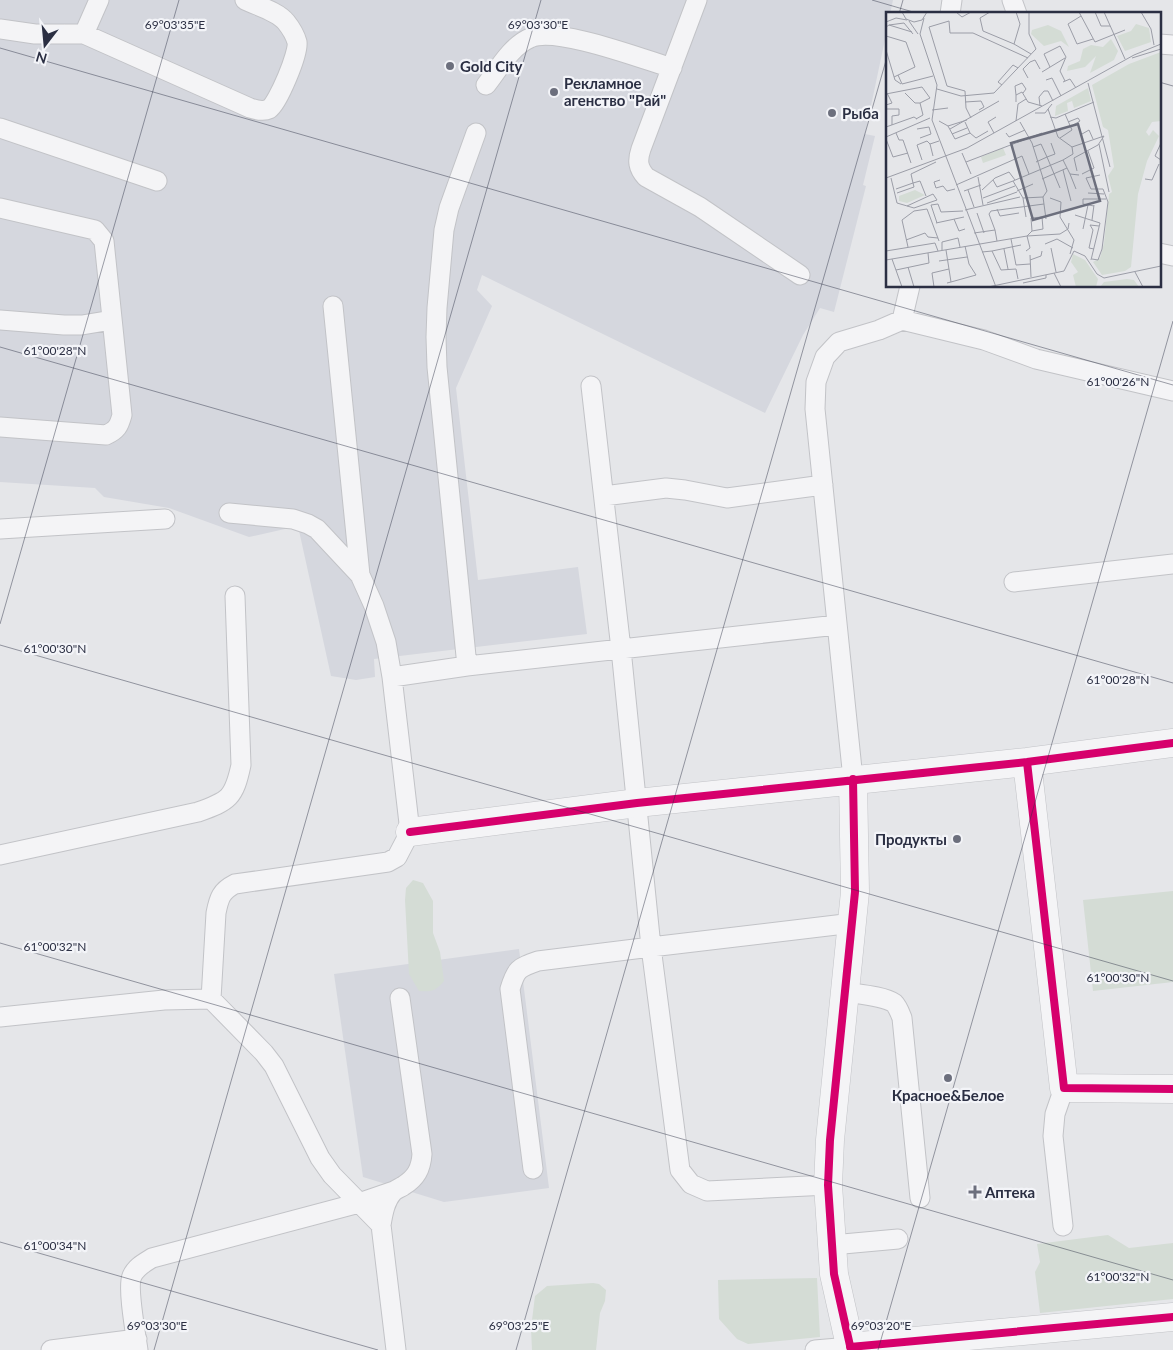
<svg xmlns="http://www.w3.org/2000/svg" width="1173" height="1350" font-family="Lato,sans-serif">
	<style>
		.built { fill: #d5d7de }
		.green { fill: #d4dcd5 }
		.lines { fill: none; stroke-linecap: round; stroke-linejoin: round }
		.service-casing { stroke: #c2c3c7; stroke-width: 21 }
		.minor-casing { stroke: #c2c3c7; stroke-width: 29 }
		.service { stroke: #f4f4f6; stroke-width: 19 }
		.minor { stroke: #f4f4f6; stroke-width: 28 }
		.cycleway-casing { stroke: #f3f4f8; stroke-width: 11 }
		.cycleway { stroke: #d6006c; stroke-width: 8 }
		.ticks { fill: none; stroke: #2b2f43; stroke-width: 1; stroke-opacity: 0.45 }
		.poi-dot { fill: #6c6f7d; stroke: #f3f4f8; stroke-width: 2 }
		.labels { text-anchor: middle; dominant-baseline: central; stroke-width: 4.5; stroke-linejoin: round; paint-order: stroke }
		.poi-label { font-size: 15px; font-weight: bold; fill: #2b2f43; stroke: #f3f4f8; text-anchor: start }
		.inset-road { fill: none; stroke: #9b9da7; stroke-width: 1 }
		.view { fill: #6c6f7d; fill-opacity: 0.15; stroke: #6c6f7d; stroke-width: 2.5 }
		.inset-edge { fill: none; stroke: #2b2f43; stroke-width: 2.5 }
		.ticks-label { font-size: 12px; text-anchor: middle; fill: #2b2f43; stroke: #f3f4f8; stroke-width: 4.5; stroke-linejoin: round; paint-order: stroke }
	</style>
	<rect width="100%" height="100%" fill="#e5e6e9"/>
	<path class="built" d="M0 0H893L890 14H887V30L865 134 875 136 863 185 866 186 834 312 820 308 803 335 765 413 482 275 477 290 492 306 456 388 478 580 578 567 587 634 374 659 375 677 356 680 331 676 298 526 249 537 169 508 104 497 95 488 0 482Z
		M519 949 549 1188 444 1202 363 1177 334 974Z"/>
	<path class="green" d="M413 880 423 883 433 901V933L440 952 444 981C436 991 431 992 419 991L409 974 405 900 406 888Z
		M1173 891V982L1093 991 1083 900Z
		M1108 1235 1129 1248 1173 1243V1299L1040 1313 1035 1272 1040 1262 1037 1244Z
		M817 1278 820 1337 748 1344 737 1339 719 1319 718 1280Z
		M593 1283 599 1284 606 1290 605 1301 600 1313 596 1350H532L531 1328 535 1296 547 1286Z"/>
	<g class="lines">
		<defs>
			<path id="service" d="M697 0 641 149C637 161 638 168 646 177L700 207 800 275
				M1012 0 1017 14
				M950 14 952 0
				M0 29 35 34H84L250 108C256 110 263 112 269 109 278 103 299 53 297 42 295 35 290 27 286 22 277 11 257 6 245 0
				M84 34 99 0
				M1159 44 1173 45
				M486 85C498 70 511 46 530 38 556 26 642 59 672 68
				M0 128 157 181
				M0 208 95 230 104 241 122 415C119 426 117 430 106 435L0 427
				M1159 253 1173 256
				M333 306 360 575
				M0 320 64 325H82L112 320
				M902 320 984 340 1036 359 1173 391
				M604 496 666 488 685 490 727 498 823 485
				M0 529 165 519
				M1014 582 1173 564
				M467 666 437 367 436 337 437 308 444 230 449 208 476 133
				M392 677 467 666 837 625
				M853 779 815 409 816 382 825 357 839 342 879 330 902 320 910 286
				M0 855 198 812C229 801 234 798 241 765L235 596
				M846 992C858 994 884 996 894 1003 898 1007 900 1013 902 1018L920 1198
				M211 999 216 913C219 898 221 891 235 884L388 862 397 857 410 832 392 677 386 642 374 606 360 575 317 529 308 524 293 519 229 513
				M0 1017 164 1000 211 999 264 1053 274 1066 320 1158 332 1175 381 1225 396 1350
				M533 1169 510 989C516 969 518 968 538 961L651 947 621 649 591 386
				M828 1185 707 1191 691 1184 680 1170 651 947 853 923
				M381 1225C383 1213 385 1201 393 1192 396 1189 400 1188 403 1186 416 1178 421 1169 422 1154L400 998
				M1063 1226 1053 1136 1055 1114 1064 1088
				M832 1245 898 1239
				M51 1350 137 1339
				M138 1350C136 1336 127 1287 132 1276 136 1267 144 1263 152 1258L359 1203 394 1191
				M815 1350 850 1347"/>
			<path id="minor" d="M1027 762 1064 1088 1173 1089
				M410 832 637 803 1027 762 1173 743
				M850 1347 1173 1317
				M851 1350 834 1274 828 1185 830 1140 855 892 853 779"/>
		</defs>
		<use href="#service" class="service-casing"/>
		<use href="#minor" class="minor-casing"/>
		<use href="#service" class="service"/>
		<use href="#minor" class="minor"/>
		<defs>
			<path id="cycleway" d="M1027 762 1064 1088 1173 1089
				M410 832 637 803 1027 762 1173 743
				M850 1347 1173 1317
				M851 1350 834 1274 828 1185 830 1140 855 892 853 779"/>
		</defs>
		<use href="#cycleway" class="cycleway-casing"/>
		<use href="#cycleway" class="cycleway"/>
	</g>
	<path class="ticks" d="M872 0 920 14M899 14 903 0M0 48 1173 385M1159 82 1173 86M0 347 1173 683M0 624 179 0M0 645 1173 981M0 943 1173 1280M0 1242 378 1350M154 1350 541 0M516 1350 887 57M878 1350 1173 321"/>
	<g class="poi-dot">
		<circle cx="450" cy="66" r="5"/>
		<circle cx="554" cy="92" r="5"/>
		<circle cx="832" cy="113" r="5"/>
		<circle cx="957" cy="839" r="5"/>
		<circle cx="948" cy="1078" r="5"/>
		<path d="M972.5 1184.5h5v5h5v5h-5v5h-5v-5h-5v-5h5z"/>
	</g>
	<g class="labels">
		<g class="poi-label">
			<text x="460" y="66">Gold City</text>
			<text x="564" y="83">Рекламное<tspan x="564" dy="17">агенство "Рай"</tspan></text>
			<text x="842" y="113">Рыба</text>
			<text x="947" y="839" text-anchor="end">Продукты</text>
			<text x="948" y="1095" text-anchor="middle">Красное&amp;Белое</text>
			<text x="985" y="1192">Аптека</text>
		</g>
	</g>
	<g transform="translate(886 12)">
		<rect width="275" height="275" fill="#e5e6e9"/>
		<path d="M250 12 263 16 265 30 239 39 231 24 245 19ZM162 13 175 19 183 35 175 29 158 34 145 22 146 18ZM225 27 232 39 228 48 204 61 210 44 199 55 181 59 182 54 194 49 197 37 205 33 217 35ZM275 40V109L266 110 260 120 263 124 267 118 273 124 261 149 252 182 245 255 239 259 216 263 207 250 214 246 218 231 223 182 226 180 222 164 228 155 222 118 217 115 206 73 243 52ZM202 76 205 89 188 96 186 89 181 91 182 99 169 104 170 94ZM117 136 120 143 97 151 95 145ZM29 178 39 183 21 191 13 189V184ZM187 242 199 248 212 267 210 275H190L187 263 192 260 185 250ZM241 267 248 268 253 275H214L218 270Z" fill="#d4dcd5"/>
		<path class="inset-road" d="M16 0 20 7 28 10 36 8 41 0M70 0 76 5 85 0M104 0 94 6 97 19 128 32 134 12 130 0M193 0 209 30 239 18M209 0 215 14H224M218 0 239 47M255 0 265 17 268 33M195 4 182 12 191 32 207 27M38 6 34 22 51 73 46 108 110 275M23 9 32 22M0 10 10 6 21 8M3 13 18 11 27 22M0 15 3 13 26 20M0 24 20 30 29 55 8 65M128 32 145 42M0 38 9 68 15 72M246 46 275 37M164 55 158 42 174 34 180 45 174 59 179 69M156 60 179 46M12 63 16 72 47 64M142 66 137 57 144 50 149 48 154 57M160 68 166 66 175 84M177 70 184 67 190 76M202 71 224 155M116 73 112 70 127 53 132 56M51 77 75 84 108 81 150 37 143 22V0M19 81 29 91H34M0 82 36 75 44 86 34 91 37 103 30 107M130 83 129 74 136 71 140 77 137 81M79 90 95 89 98 95 93 98M130 90V83L136 80 142 90 156 94M0 93 6 91 1 81M154 94 153 85 158 79H162L167 89M0 97H13V103L6 104V113M162 97 172 125 186 135 218 124M46 98 62 96M149 101H159L166 92M164 105 170 106 208 90M85 106 80 96 79 79 61 74 43 15 63 9 64 21H87L142 46M53 109 62 114 69 127 84 121 79 110M130 109 132 92 140 87M134 110 146 131 161 179 157 185 160 207M182 110 192 106 194 109 184 115M62 114 81 108M0 115 28 105 31 107M31 117 43 115 45 122 34 126M64 117 113 89M10 121 13 128H17L25 151M84 121 90 126 102 119M108 121 102 110 110 105M120 121 123 125 139 118M66 122 81 116M196 122 203 118 207 127M0 125 44 106M174 126 186 118 179 102M0 127 7 145 22 141M165 131 169 142 161 145 174 176M275 131 269 144 275 148M213 132 223 180M147 135 155 132 161 145 150 150M76 141 85 162M47 144 44 132 53 129M36 148 31 133 41 129 44 132M177 148 184 162 193 163M80 150 156 121M177 158 185 189M191 159 188 146 212 133 218 124M184 162 190 177M196 162 208 156 202 139M92 165 97 193M0 166 81 136 248 43 275 32M5 166 11 191 28 196 51 188 47 182 21 194M156 167 181 156M259 167 266 168 273 152M54 168 48 170 50 176 57 174 61 179 69 177M107 168 111 175 127 169 177 148 187 142 186 135M127 169 137 186 140 205M70 173 136 144 143 162M10 177 27 171 25 162 50 150M82 178 88 195M96 178 109 166 123 160 129 168M78 179 95 173M131 179 147 172M11 181 28 175 27 171 34 169 40 184M202 181 218 182M97 186 129 174M137 186 157 185M164 186 175 190 174 205 188 228 184 242M101 191 131 180M208 194 197 192V187H220M111 197 114 204 133 201M79 198 134 185M91 201 98 221M189 203 214 211 205 248M68 207 73 219 79 217M206 208 208 193M50 211 78 205M51 211 45 193 52 192 55 200 77 199M197 217 202 193M109 218 103 202 105 199 158 192M88 221 109 218 111 229M141 224 146 219 157 217 156 205 145 206 146 219M125 227 130 253 144 252M20 228 39 221 42 225 52 226M159 232 171 227 187 236M22 235 16 208 28 199 41 197 53 229M165 236 170 260M118 237 122 257M208 237 203 236 207 218 204 213 213 214M56 238V230L72 226 74 235M60 238 65 270 61 271M0 239 49 231 52 239M106 239 135 233M140 239 144 236 141 224M96 240 106 239 115 258 130 257 132 267M144 243 145 265M6 247 16 275M206 247 212 248 216 237 222 190 217 177H205L200 166 214 163M0 248 141 224 174 222 182 217 183 211M144 248 155 244 156 239M53 249 81 245M22 255 28 275M10 258 43 251 42 241M249 260 257 275M168 261 175 275M65 270 90 263 83 252 79 234M137 271 160 266V263M48 275 46 261 63 257M102 275 178 259 188 239 199 244 211 262 218 266 275 254"/>
		<path class="view" d="M192 112 214 189 147 208 125 131Z"/>
		<rect width="275" height="275" class="inset-edge"/>
	</g>
	<g class="ticks-label">
		<text x="175" y="29">69°03'35"E</text>
		<text x="538" y="29">69°03'30"E</text>
		<text x="55" y="355">61°00'28"N</text>
		<text x="1118" y="386">61°00'26"N</text>
		<text x="55" y="653">61°00'30"N</text>
		<text x="1118" y="684">61°00'28"N</text>
		<text x="55" y="951">61°00'32"N</text>
		<text x="1118" y="982">61°00'30"N</text>
		<text x="55" y="1250">61°00'34"N</text>
		<text x="1118" y="1281">61°00'32"N</text>
		<text x="157" y="1330">69°03'30"E</text>
		<text x="519" y="1330">69°03'25"E</text>
		<text x="881" y="1330">69°03'20"E</text>
	</g>
	<g transform="translate(45 45) rotate(196)" stroke="#f3f4f8" stroke-width="4" paint-order="stroke">
	<path d="M0-4L9 19L0 12L-9 19Z" fill="#2b2f43"/>
	<text y="-8" font-size="14" font-weight="bold" text-anchor="middle" fill="#2b2f43">N</text>
	</g>
</svg>
